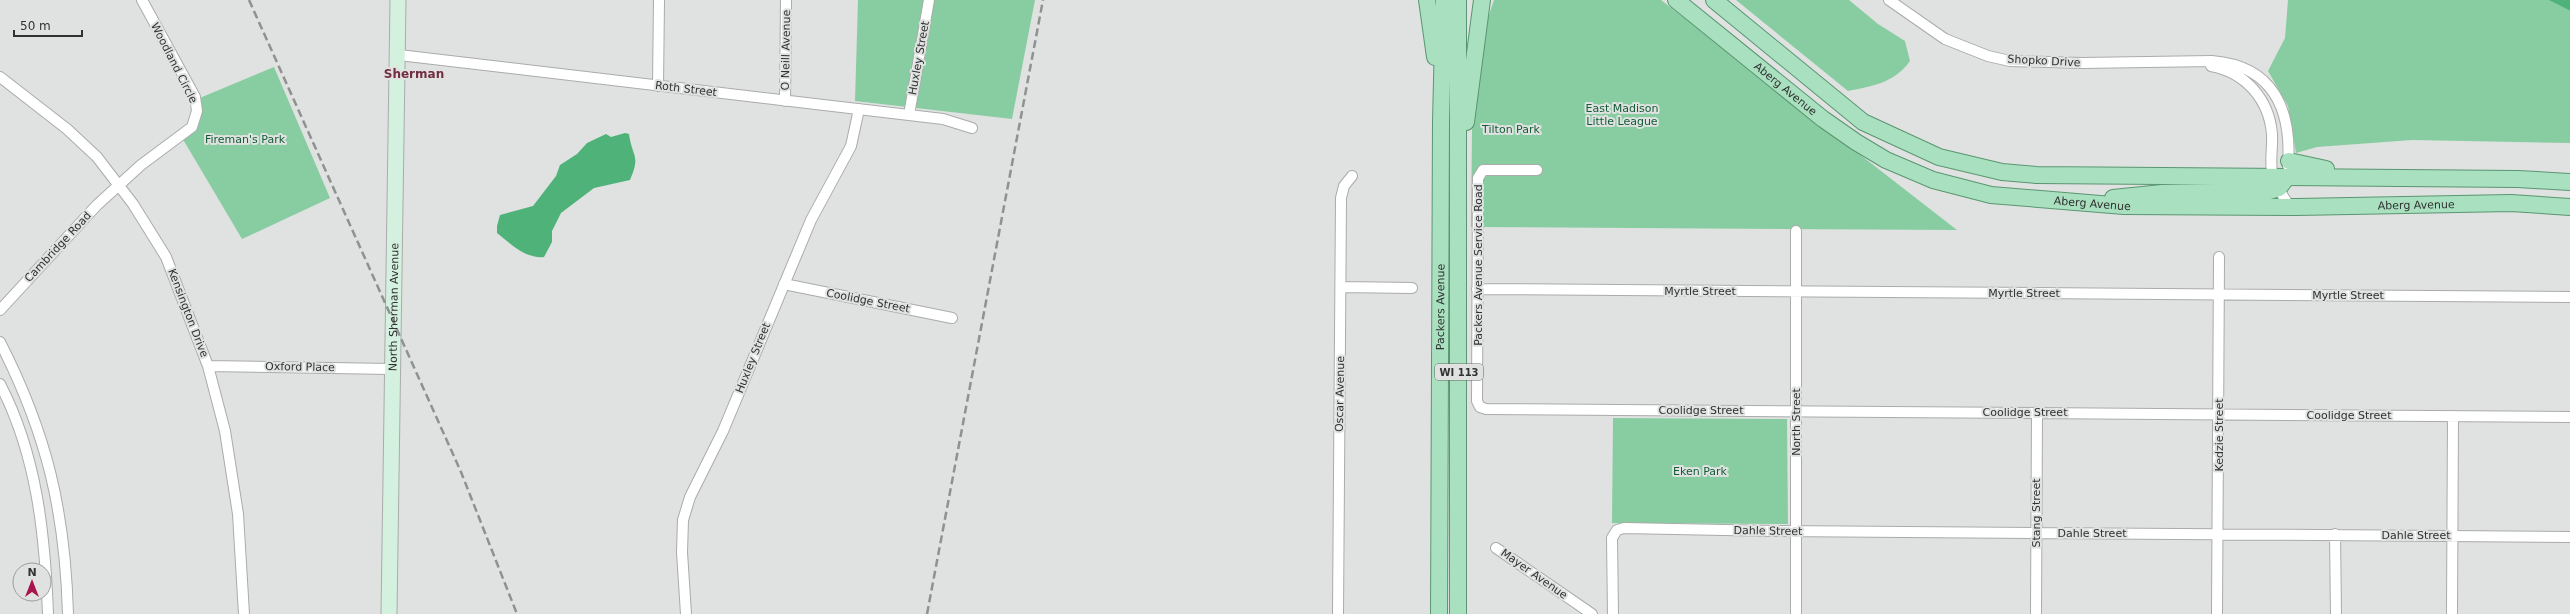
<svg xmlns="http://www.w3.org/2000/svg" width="2570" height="614" font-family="'DejaVu Sans',sans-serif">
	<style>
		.green { fill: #88cda1 }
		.water { fill: #4fb279 }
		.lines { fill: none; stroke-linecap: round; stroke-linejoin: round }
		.street-casing { stroke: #a9acaa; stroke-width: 12 }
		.secondary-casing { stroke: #a9acaa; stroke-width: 17 }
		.primary-casing { stroke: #5a9671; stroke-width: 18 }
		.street { stroke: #fff; stroke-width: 10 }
		.secondary { stroke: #d4f0df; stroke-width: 15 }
		.primary { stroke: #a9e0bf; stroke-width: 16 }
		.rail { stroke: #909291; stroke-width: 2.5; stroke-dasharray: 8 4; stroke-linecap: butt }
		.labels { text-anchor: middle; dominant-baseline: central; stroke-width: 4; stroke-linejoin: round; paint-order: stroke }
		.shield { fill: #dfe2e0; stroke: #646766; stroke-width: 1 }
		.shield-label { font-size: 10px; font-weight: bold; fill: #303231 }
		.street-label { font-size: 11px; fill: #303231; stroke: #dfe2e0 }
		.park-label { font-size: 11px; fill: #125c36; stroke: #dfe2e0 }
		.neighbourhood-label { font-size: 12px; font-weight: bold; fill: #732e41; stroke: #dfe2e0 }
	</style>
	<rect width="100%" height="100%" fill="#dfe2e0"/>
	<path class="green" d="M858 0H1035L1012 119 855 101Z
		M1494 0H1661L1957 230 1471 227 1472 130 1488 18Z
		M1736 0H1849L1878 24 1905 41 1910 61C1894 83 1873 86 1848 91Z
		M2288 0H2570V143L2412 140 2317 147 2296 153 2288 106 2268 71 2285 38Z
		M274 67 330 198 242 239 181 136 192 127 195 100Z
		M1613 418 1787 419 1788 524 1612 523Z"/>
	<path class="water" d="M2549 0H2570V11L2569 10Z
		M625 133 629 134C632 157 641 155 630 180L594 188 561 213 552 231V242L544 257C526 259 511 244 497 233V226L500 215 533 206 556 176 560 165 577 154 587 143 606 134 611 137Z"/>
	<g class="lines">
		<defs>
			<path id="street" d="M1889 0 1945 39 1988 56 2010 61 2082 63 2212 61C2274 66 2292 110 2288 166
				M399 55 943 119 972 128
				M2211 66C2245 72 2269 99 2272 134 2273 148 2269 164 2273 177 2276 187 2284 197 2290 207
				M0 77 67 129 97 157 133 204 166 257 208 366 225 431 238 514 244 614
				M658 86 659 0
				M785 101 786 0
				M909 115 929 0
				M1537 170H1483L1478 178 1477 401 1480 407 1486 409 2570 417
				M784 284 952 318
				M1341 287 1412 288
				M1477 289 2570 297
				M0 310 97 205 141 165 192 127 197 111 195 97 142 0
				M0 342C47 434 65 511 68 614
				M208 366 392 369
				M0 384C37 455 45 535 48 614
				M2335 534 2336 614
				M1496 548 1592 614
				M686 614 682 552 683 520 690 497 723 431 811 220 851 146 859 109
				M1338 614 1341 198 1344 186 1352 176
				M1613 614 1612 538 1617 530 1624 528 1774 531 2570 537
				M1796 614V231
				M2036 614 2037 412
				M2217 614 2219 257
				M2452 614 2453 416"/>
			<g id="secondary">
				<path id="s1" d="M389 614 398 0"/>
			</g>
			<g id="primary">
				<path d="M1427 0 1435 57"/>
				<path d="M1458 0V614"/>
				<path id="s2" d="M1676 0 1823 119 1856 142 1886 160 1933 180 1991 195 2124 206 2297 207 2511 203 2570 207"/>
				<path d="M1714 0 1863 122 1939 157 2002 172 2036 175 2518 179 2570 182"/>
				<path d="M1466 122 1482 0"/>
				<path d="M2289 161 2326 169"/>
				<path d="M2113 198 2162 193 2269 191 2279 188 2287 177"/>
				<path id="s3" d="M1439 614 1441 121 1444 0"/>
			</g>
		</defs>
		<use href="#street" class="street-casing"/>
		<use href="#secondary" class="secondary-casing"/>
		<use href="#primary" class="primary-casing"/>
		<use href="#street" class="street"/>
		<use href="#secondary" class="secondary"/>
		<use href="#primary" class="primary"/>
		<path class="rail" d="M249 0 461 472 517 614
			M927 614 1043 0"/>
	</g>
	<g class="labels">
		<rect class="shield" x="1435" y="364" width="48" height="16" rx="3"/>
		<g class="shield-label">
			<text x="1459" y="372">WI 113</text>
		</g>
		<g class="street-label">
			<text transform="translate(786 50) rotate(-89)">O Neill Avenue</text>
			<text transform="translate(919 58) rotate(-80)">Huxley Street</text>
			<text transform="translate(2044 61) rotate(3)">Shopko Drive</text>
			<text transform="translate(174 63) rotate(63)">Woodland Circle</text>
			<text transform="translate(686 89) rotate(7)">Roth Street</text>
			<text stroke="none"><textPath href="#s2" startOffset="141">Aberg Avenue</textPath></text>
			<text stroke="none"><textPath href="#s2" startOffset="477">Aberg Avenue</textPath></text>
			<text stroke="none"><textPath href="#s2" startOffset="801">Aberg Avenue</textPath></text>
			<text transform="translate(58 247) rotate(-47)">Cambridge Road</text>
			<text transform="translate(1478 265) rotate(-90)">Packers Avenue Service Road</text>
			<text x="1700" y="291">Myrtle Street</text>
			<text x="2024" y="293">Myrtle Street</text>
			<text x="2348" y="295">Myrtle Street</text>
			<text transform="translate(868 301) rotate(11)">Coolidge Street</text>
			<text stroke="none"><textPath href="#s1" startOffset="307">North Sherman Avenue</textPath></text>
			<text stroke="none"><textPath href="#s3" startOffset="307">Packers Avenue</textPath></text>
			<text transform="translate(188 313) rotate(69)">Kensington Drive</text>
			<text transform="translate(753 358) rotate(-68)">Huxley Street</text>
			<text transform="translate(300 367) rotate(1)">Oxford Place</text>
			<text transform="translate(1340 394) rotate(-89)">Oscar Avenue</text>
			<text x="1701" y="410">Coolidge Street</text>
			<text x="2025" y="412">Coolidge Street</text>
			<text x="2349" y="415">Coolidge Street</text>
			<text transform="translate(1796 422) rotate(-90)">North Street</text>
			<text transform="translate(2219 435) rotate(-90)">Kedzie Street</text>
			<text transform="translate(2036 513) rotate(-90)">Stang Street</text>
			<text transform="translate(1768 531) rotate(1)">Dahle Street</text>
			<text x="2092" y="533">Dahle Street</text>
			<text x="2416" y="535">Dahle Street</text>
			<text transform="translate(1534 574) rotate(35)">Mayer Avenue</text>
		</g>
		<g class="park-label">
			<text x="1622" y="108">East Madison<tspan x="1622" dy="13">Little League</tspan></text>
			<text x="1511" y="129">Tilton Park</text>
			<text x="245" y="139">Fireman's Park</text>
			<text x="1700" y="471">Eken Park</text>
		</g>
		<g class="neighbourhood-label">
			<text x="414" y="74">Sherman</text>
		</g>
	</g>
	<g transform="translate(32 582)"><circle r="19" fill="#dfe2e0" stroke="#999c9a"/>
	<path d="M0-3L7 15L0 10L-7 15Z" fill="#a7144e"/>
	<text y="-6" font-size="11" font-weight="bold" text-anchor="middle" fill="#303231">N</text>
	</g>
	<path d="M14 30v6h68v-6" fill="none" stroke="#303231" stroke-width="2"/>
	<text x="20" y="30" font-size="12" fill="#303231" stroke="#dfe2e0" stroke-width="3" paint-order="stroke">50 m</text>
</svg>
